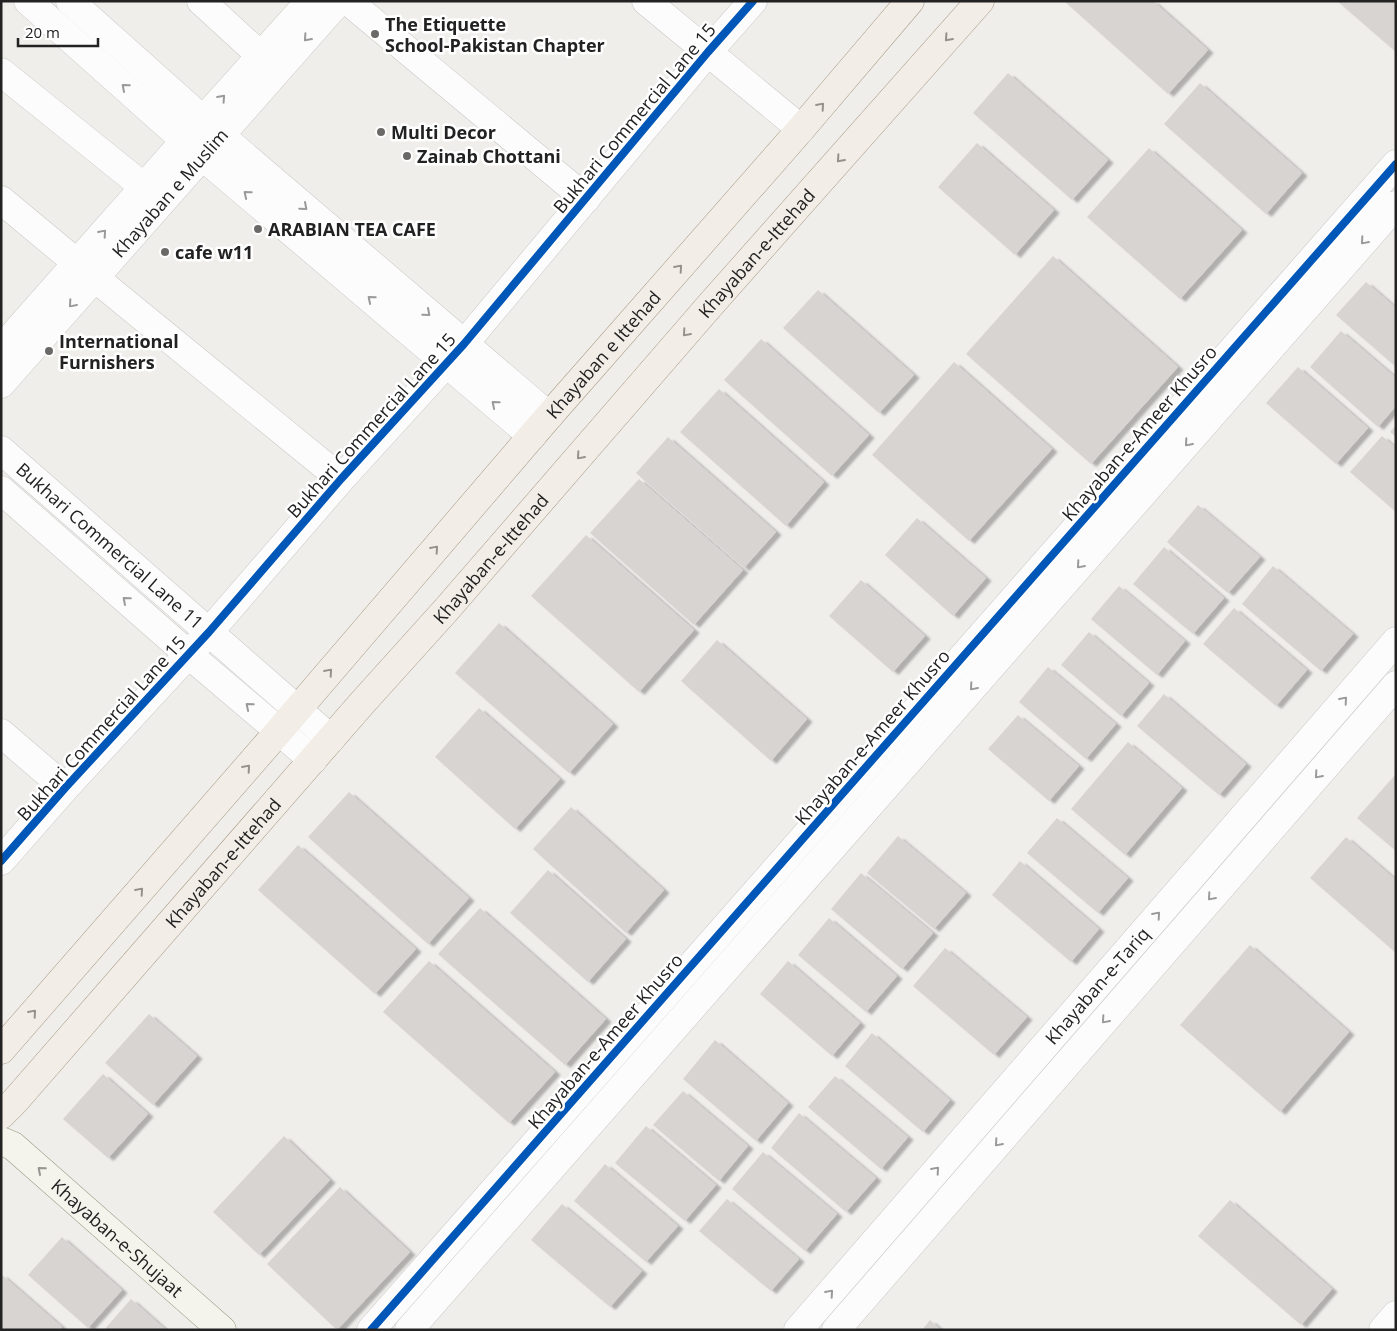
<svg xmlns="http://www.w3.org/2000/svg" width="1397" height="1331" font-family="'Open Sans',sans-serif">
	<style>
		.building { fill: #d7d4d2; filter: url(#shadow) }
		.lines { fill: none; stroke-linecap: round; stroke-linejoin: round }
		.minor-casing { stroke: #c9c8c7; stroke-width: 29 }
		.tertiary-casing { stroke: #c9c8c7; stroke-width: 29 }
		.secondary-casing { stroke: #999a82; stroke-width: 29 }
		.primary-casing { stroke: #a79c86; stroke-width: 29 }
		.minor { stroke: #fdfcfc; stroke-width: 28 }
		.tertiary { stroke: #fdfcfc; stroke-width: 28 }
		.secondary { stroke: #f4f4ed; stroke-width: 28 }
		.primary { stroke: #f3ede7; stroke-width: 28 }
		.cycleway-casing { stroke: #fff; stroke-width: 11 }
		.cycleway { stroke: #0057b8; stroke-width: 8 }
		.oneway { stroke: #9a9a9a }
		.oneway2 { stroke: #95928e }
		.oneway3 { stroke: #969692 }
		.poi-dot { fill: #6a6968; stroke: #fff; stroke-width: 2 }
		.labels { text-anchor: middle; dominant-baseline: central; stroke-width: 5; stroke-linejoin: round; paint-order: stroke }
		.poi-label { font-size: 18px; font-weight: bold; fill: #222; stroke: #fff; text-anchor: start }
		.street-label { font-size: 18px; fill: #222; stroke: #fff }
	</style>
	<defs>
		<filter id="shadow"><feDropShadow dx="5.5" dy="3" stdDeviation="1" flood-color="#0004"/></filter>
	</defs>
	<rect width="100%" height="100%" fill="#f0eeeb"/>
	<path class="building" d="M1064 1H1153L1208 50 1168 94Z
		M1337 1H1396V52Z
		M1008 73 1108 160 1072 200 973 113Z
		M1200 83 1302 173 1266 214 1164 124Z
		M977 143 1054 210 1015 255 938 187Z
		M1149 148 1242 230 1180 299 1087 217Z
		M1053 256 1178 367 1091 464 966 354Z
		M1366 282 1396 308V367L1336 315Z
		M818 290 914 375 879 413 783 328Z
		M1341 331 1396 378V406L1378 427 1310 367Z
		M761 339 869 435 832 476 724 380Z
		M954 362 1052 449 969 541 872 455Z
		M1298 367 1368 428 1336 464 1266 403Z
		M719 389 824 482 786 526 680 432Z
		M1396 425V437L1390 432Z
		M1382 436 1396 448V512L1350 472Z
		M668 437 776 532 744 568 636 473Z
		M639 479 743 570 694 625 590 533Z
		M1198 505 1260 557 1228 593 1167 542Z
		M917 518 986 578 953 616 885 555Z
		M586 535 694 630 639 692 531 596Z
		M1164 547 1224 598 1193 634 1133 584Z
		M1273 566 1353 634 1321 671 1242 604Z
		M861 580 925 636 893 672 829 616Z
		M1119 586 1185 641 1157 675 1091 619Z
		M1234 608 1307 670 1276 706 1203 644Z
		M499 623 613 724 569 773 455 673Z
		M1089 632 1149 683 1121 716 1061 665Z
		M717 640 807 719 771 761 681 681Z
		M1048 667 1116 724 1086 759 1019 702Z
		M1164 694 1246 764 1219 795 1137 726Z
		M479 708 560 779 515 829 435 757Z
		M1018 715 1079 766 1049 801 988 749Z
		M1128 742 1182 788 1125 855 1071 809Z
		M1395 775 1396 776V851L1357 818Z
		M349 792 469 898 428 944 308 837Z
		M571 807 664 890 626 933 533 849Z
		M1057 818 1128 878 1098 913 1027 853Z
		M898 836 966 893 934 929 867 873Z
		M1346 837 1396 880V953L1310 878Z
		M298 845 416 949 375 994 258 890Z
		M1020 861 1099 929 1071 962 992 895Z
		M548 870 626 939 588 982 510 913Z
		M861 873 933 933 902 969 831 909Z
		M480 908 606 1019 565 1065 438 954Z
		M829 918 897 976 866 1012 798 955Z
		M1250 945 1349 1032 1280 1112 1180 1025Z
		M945 948 1027 1017 994 1055 913 986Z
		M429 961 555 1072 509 1123 383 1012Z
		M788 961 860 1023 832 1056 760 994Z
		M149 1014 197 1056 153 1105 105 1063Z
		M872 1033 950 1100 923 1132 845 1066Z
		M715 1040 788 1103 756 1141 683 1079Z
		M103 1074 148 1114 108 1158 63 1119Z
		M835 1076 908 1137 881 1169 808 1107Z
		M683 1091 748 1146 719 1181 653 1125Z
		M799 1113 876 1178 846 1212 771 1148Z
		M646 1126 716 1185 685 1221 615 1163Z
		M284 1136 330 1180 259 1255 213 1212Z
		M763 1152 837 1214 805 1251 732 1189Z
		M605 1164 678 1226 646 1262 574 1201Z
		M340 1187 410 1252 337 1330 267 1264Z
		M727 1199 799 1259 771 1291 699 1231Z
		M1230 1200 1332 1289 1301 1325 1198 1236Z
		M562 1204 642 1271 610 1307 531 1240Z
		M62 1237 122 1290 88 1328 28 1275Z
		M1 1274 62 1327 60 1330H1Z
		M131 1299 166 1330H104Z
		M930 1320 941 1330H922Z"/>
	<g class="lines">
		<defs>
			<g id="minor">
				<path d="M28 1 202 156 532 436"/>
				<path d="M70 1 220 135 549 416"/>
				<path d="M201 1 261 56"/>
				<path d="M348 1 586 199"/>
				<path d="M646 1 801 129"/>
				<path d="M1 72 144 187"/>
				<path d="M1 200 77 263"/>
				<path d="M95 278 341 479"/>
				<path id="s1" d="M1 450 331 739"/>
				<path d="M1 490 188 654 313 760"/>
				<path d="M1 733 65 788"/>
				<path d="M1 861 65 788 209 632 341 479 464 344 708 52 753 1"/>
				<path d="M371 1330 1396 164"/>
				<path d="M409 1330 1396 205"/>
				<path id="s2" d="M798 1330 1396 641"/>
				<path d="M836 1330 1396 685"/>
			</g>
			<g id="tertiary">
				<path d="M1 349 203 120 310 1"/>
				<path id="s3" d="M1 384 339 1"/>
				<path d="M1383 1330 1396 1315"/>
			</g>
			<g id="secondary">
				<path id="s4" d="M1 1141 13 1146 222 1330"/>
			</g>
			<g id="primary">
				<path id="s5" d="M1 1050 279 731 549 416 801 129 910 1"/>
				<path id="s6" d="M1 1115 15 1101 363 702 446 610 712 303 980 1"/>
			</g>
		</defs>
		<use href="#minor" class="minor-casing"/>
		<use href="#tertiary" class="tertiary-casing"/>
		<use href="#secondary" class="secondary-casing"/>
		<use href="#primary" class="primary-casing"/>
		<use href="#minor" class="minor"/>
		<use href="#tertiary" class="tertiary"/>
		<use href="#secondary" class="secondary"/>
		<use href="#primary" class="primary"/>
		<defs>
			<path id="cycleway" d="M1 861 65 788 209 632 341 479 464 344 708 52 753 1
				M371 1330 1396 164"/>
		</defs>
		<use href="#cycleway" class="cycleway-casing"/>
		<use href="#cycleway" class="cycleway"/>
	</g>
	<defs><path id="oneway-chevron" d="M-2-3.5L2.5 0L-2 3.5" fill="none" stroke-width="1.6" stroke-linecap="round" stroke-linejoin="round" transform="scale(1.25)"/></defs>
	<g class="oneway">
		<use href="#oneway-chevron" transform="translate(307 38) rotate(132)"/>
		<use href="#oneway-chevron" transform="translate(125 87) rotate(-139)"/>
		<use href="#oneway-chevron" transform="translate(222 98) rotate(-48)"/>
		<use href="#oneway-chevron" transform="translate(247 194) rotate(-140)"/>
		<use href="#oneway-chevron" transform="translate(304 207) rotate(41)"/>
		<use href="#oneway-chevron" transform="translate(103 233) rotate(-49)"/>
		<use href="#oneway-chevron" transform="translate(1364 241) rotate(131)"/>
		<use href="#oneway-chevron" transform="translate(371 299) rotate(-140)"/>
		<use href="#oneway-chevron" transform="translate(72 304) rotate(131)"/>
		<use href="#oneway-chevron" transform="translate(427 313) rotate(41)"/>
		<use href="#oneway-chevron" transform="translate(495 404) rotate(-140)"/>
		<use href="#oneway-chevron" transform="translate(1188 443) rotate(131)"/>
		<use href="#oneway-chevron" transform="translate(1080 565) rotate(131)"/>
		<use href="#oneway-chevron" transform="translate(126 600) rotate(-139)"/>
		<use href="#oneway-chevron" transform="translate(973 687) rotate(131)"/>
		<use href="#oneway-chevron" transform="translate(1344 700) rotate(-49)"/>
		<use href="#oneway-chevron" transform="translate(249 706) rotate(-140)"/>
		<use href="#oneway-chevron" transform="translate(1318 775) rotate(131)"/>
		<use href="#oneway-chevron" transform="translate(1211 897) rotate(131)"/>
		<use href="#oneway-chevron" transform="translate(1157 915) rotate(-49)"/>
		<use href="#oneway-chevron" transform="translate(1105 1020) rotate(131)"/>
		<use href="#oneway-chevron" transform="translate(998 1143) rotate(131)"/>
		<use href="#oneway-chevron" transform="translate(936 1170) rotate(-49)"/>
		<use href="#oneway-chevron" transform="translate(830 1293) rotate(-49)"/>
	</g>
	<g class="oneway2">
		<use href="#oneway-chevron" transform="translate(948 38) rotate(132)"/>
		<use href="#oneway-chevron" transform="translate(821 106) rotate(-49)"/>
		<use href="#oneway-chevron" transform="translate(840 159) rotate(132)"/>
		<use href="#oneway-chevron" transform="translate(679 268) rotate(-49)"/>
		<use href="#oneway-chevron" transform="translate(686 333) rotate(131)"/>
		<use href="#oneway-chevron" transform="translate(580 456) rotate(131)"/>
		<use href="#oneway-chevron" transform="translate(435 549) rotate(-49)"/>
		<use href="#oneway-chevron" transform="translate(329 672) rotate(-49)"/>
		<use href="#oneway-chevron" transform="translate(247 768) rotate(-49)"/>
		<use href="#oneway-chevron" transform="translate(140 891) rotate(-49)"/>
		<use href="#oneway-chevron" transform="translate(33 1013) rotate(-49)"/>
	</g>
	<use class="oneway3" href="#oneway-chevron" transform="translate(41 1170) rotate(-139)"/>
	<g class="poi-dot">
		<circle cx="375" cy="34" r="5"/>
		<circle cx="381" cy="132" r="5"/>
		<circle cx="407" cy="156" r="5"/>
		<circle cx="258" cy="229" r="5"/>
		<circle cx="165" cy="252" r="5"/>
		<circle cx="49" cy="351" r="5"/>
	</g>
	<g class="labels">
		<g class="poi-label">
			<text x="385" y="24">The Etiquette<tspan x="385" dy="21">School-Pakistan Chapter</tspan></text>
			<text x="391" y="132">Multi Decor</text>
			<text x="417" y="156">Zainab Chottani</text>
			<text x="268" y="229">ARABIAN TEA CAFE</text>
			<text x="175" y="252">cafe w11</text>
			<text x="59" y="341">International<tspan x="59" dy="21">Furnishers</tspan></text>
		</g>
		<g class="street-label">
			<text transform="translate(634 118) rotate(-50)">Bukhari Commercial Lane 15</text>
			<text stroke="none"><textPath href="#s3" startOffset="255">Khayaban e Muslim</textPath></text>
			<text stroke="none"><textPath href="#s6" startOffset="1146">Khayaban-e-Ittehad</textPath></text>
			<text stroke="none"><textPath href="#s5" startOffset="920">Khayaban e Ittehad</textPath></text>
			<text transform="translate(371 425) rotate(-48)">Bukhari Commercial Lane 15</text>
			<text transform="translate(1139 433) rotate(-49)">Khayaban-e-Ameer Khusro</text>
			<text stroke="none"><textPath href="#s1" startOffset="145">Bukhari Commercial Lane 11</textPath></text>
			<text stroke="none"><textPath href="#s6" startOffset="741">Khayaban-e-Ittehad</textPath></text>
			<text transform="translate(101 728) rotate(-48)">Bukhari Commercial Lane 15</text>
			<text transform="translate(872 737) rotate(-49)">Khayaban-e-Ameer Khusro</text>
			<text stroke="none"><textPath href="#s6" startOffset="336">Khayaban-e-Ittehad</textPath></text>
			<text stroke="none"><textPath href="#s2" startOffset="456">Khayaban-e-Tariq</textPath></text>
			<text transform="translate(605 1041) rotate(-49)">Khayaban-e-Ameer Khusro</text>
			<text stroke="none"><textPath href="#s4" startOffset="152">Khayaban-e-Shujaat</textPath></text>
		</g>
	</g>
	<rect width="1397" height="1331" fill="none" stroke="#222222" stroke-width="5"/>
	<path d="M18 38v8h80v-8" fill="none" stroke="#222222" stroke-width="2.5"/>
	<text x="25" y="38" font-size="15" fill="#222222" stroke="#ffffff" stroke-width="4" paint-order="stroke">20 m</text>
</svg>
